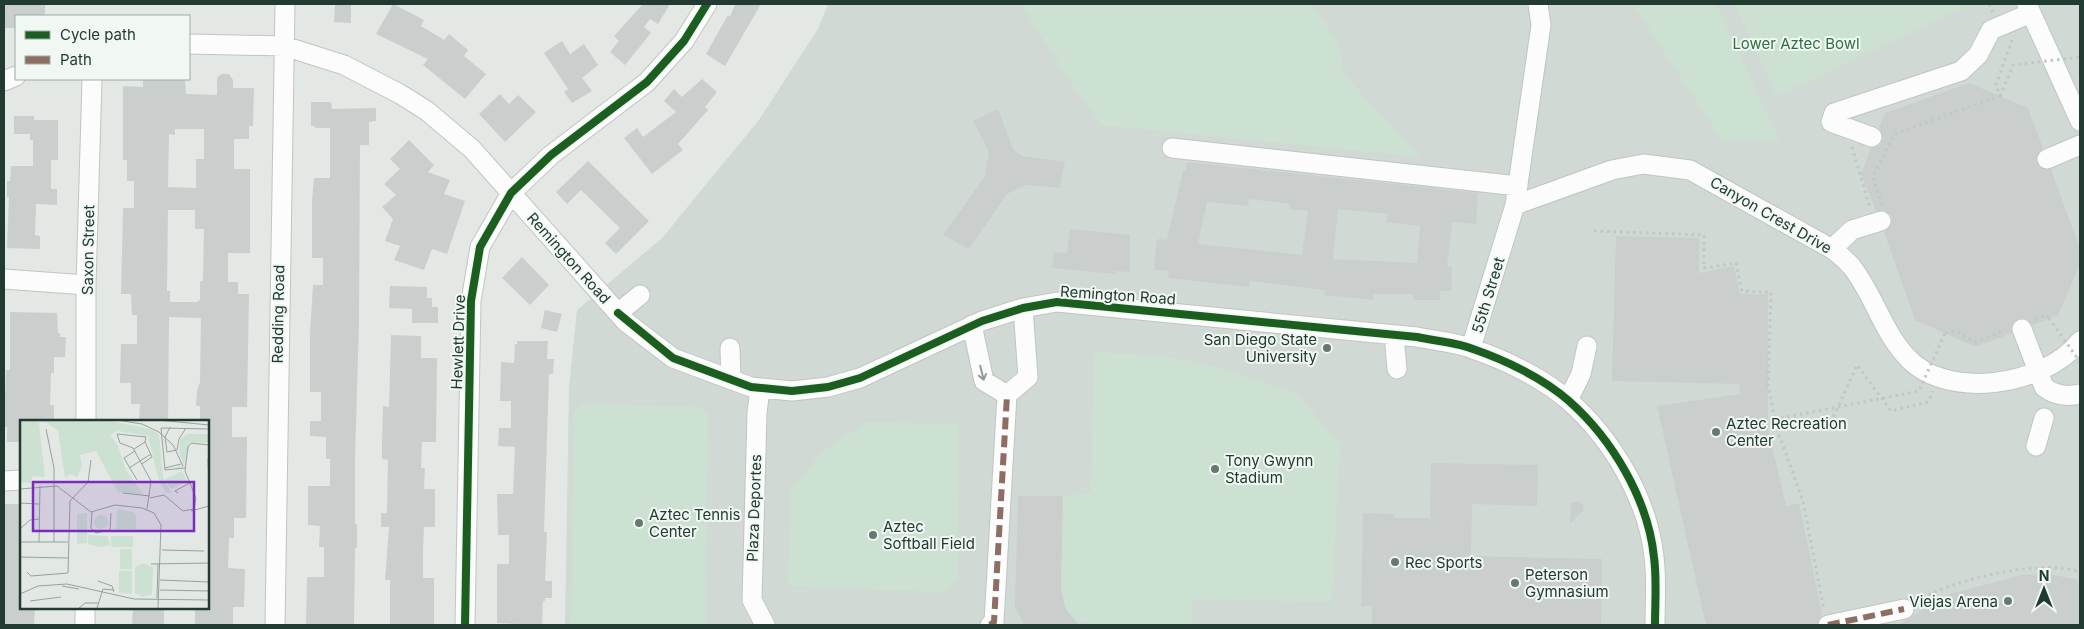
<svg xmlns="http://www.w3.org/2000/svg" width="2084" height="629" font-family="Inter,sans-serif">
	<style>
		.built { fill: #d1d9d5 }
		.green { fill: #cce1d1 }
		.building { fill: #cacfcd; fill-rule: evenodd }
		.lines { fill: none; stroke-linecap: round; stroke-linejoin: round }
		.minor-casing { stroke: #c0c5c2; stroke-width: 21 }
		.path { stroke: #c0c8c4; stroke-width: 3; stroke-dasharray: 2.5 4; stroke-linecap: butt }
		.minor { stroke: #fbfcfb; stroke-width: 19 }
		.path-bridge { stroke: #c0c8c4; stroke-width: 3; stroke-dasharray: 2.5 4; stroke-linecap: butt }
		.quiet { stroke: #8d6e63; stroke-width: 6; stroke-dasharray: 12 6; stroke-linecap: butt }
		.cycleway-casing { stroke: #f1f7f3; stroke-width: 11 }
		.cycleway { stroke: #1b5e20; stroke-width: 8 }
		.oneway { stroke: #8e9c96 }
		.poi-dot { fill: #667871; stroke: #f1f7f3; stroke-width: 2 }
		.labels { text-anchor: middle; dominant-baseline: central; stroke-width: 4; stroke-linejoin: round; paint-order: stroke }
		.park-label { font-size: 15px; fill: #2d7041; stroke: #f1f7f3 }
		.street-label { font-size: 15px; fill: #223b32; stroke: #f1f7f3 }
		.poi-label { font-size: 15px; fill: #223b32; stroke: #f1f7f3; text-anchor: start }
		.inset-road { fill: none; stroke: #96a39d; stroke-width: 1 }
		.view { fill: #7b2cbf; fill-opacity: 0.15; stroke: #7b2cbf; stroke-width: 2.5 }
		.inset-edge { fill: none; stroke: #223b32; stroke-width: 2.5 }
	</style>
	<rect width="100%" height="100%" fill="#e3e8e5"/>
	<path class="built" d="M828 4H2080V625H565L569 387 577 310 662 238 759 120 818 29Z"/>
	<path class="green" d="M1021 4H1311L1337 41 1345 76 1421 157 1102 125 1074 87Z
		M1633 4H1716L1780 141 1722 140Z
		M1734 4H1971L1777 96Z
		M1094 352 1170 357 1217 367 1297 394 1340 445 1332 602 1193 599 1191 625C1170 625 1087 629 1074 619 1052 600 1062 524 1063 496L1091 493Z
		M582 404 699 407 708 415 705 625H571L574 413Z
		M867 422 958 424 957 579 946 592 788 586 791 490 824 450Z"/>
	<path class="building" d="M4 4H45V16H16V28H4Z
		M335 4H351V23L334 22Z
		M393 4 424 20 421 26 444 40 449 34 468 50 464 56 486 74 465 99 423 65 428 59 376 34Z
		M643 4H670L658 24 650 19 644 27 651 33 625 65 610 52 619 41 614 36Z
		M735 4H761L725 66 706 54 728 15 730 17Z
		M562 41 570 54 584 44 598 65 582 78 592 91 572 103 564 92 568 89 544 53Z
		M221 74H229L233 80V88H254L253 126H249V139H234V169H250V253H228V282H238V294H249L247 407H232V437H247L246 518H234V538H229L228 568 245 569 244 607H233V625H195V608H208V422H200V406H196L197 391 200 382 201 318 169 317 168 422H139L140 404H131V383H120L121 344H137V315H132L131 294H121L123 208H134V181H127V160H123V86L143 87V79H185L186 94 217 95V78ZM175 129H204V159H196V188L168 187 169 134 175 135ZM168 210H195V229H204L203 281H200V300L197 302H170V291H167Z
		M702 79 717 92 705 107 708 110 678 144 683 150 652 174 624 138 637 128 643 137 676 112 664 101 674 89 682 97Z
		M1969 83 2028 108 2043 148 2038 153 2037 163 2041 168 2051 169 2080 249V264L2058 315 2033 325 2024 318 2018 319 2011 327 2012 333 1976 347 1915 320 1884 232 1892 224V217L1884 210 1876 211 1861 174 1871 148 1879 146 1882 141 1883 135 1879 128 1885 113Z
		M500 94 509 104 518 95 536 112 505 142 479 114Z
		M311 102H331L332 109 376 108V121L369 122V145H360L359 322 355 459V524H357V548H355L354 625H306L307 577H324V547H319L320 526 308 525V486H330V459H326V437L310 436V421H321V392H310V334L313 285H323V258H312V200L314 178H330V128H315V126H311Z
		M998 109 1013 149 1022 156 1065 162 1060 188 1025 185 1007 194 969 249 943 235 985 176 989 152 973 121Z
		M14 116H34V120H58V160H51V189H57V205L36 204 35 235 40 236V249L7 248 9 197H7V181H10L11 166H33V140H30V134H14Z
		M409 140 434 165 428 172 450 180 444 194 465 201 447 254 432 249 424 270 394 260 400 246 385 241 393 219 382 207 396 195 384 184 400 169 390 159Z
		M588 161 649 221 616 254 605 243 620 228 581 190 567 204 556 192Z
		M1187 162 1478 193 1476 224 1452 222 1447 266 1452 267 1451 291H1440V300H1413V294H1373V300L1324 295 1325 290 1250 281 1249 287 1168 278 1169 271 1154 270 1157 239 1167 240 1183 171H1186ZM1249 199 1290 204 1289 209 1308 211 1302 255 1198 244 1207 202 1248 206ZM1338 209 1388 214 1386 222 1420 226 1417 263 1333 259Z
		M1070 229 1130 235V272L1115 271V274L1052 268 1054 252 1067 253Z
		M1616 236 1699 238V273L1734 266 1740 294H1768V428L1786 506 1799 503 1822 614 1817 625H1706L1657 406 1740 394 1739 384 1612 381Z
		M522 257 549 285 530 305 502 278Z
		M390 286 427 287V298H432V307H438V323H412V309L389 308Z
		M545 310 562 314 557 332 541 328Z
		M10 312 57 313 58 333H60V337H66L65 357H54V373H51L50 405H54V420L21 422V442H7V427H4L6 370H10Z
		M391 335 421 336V358H437L436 442H422L421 468H425L424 489H435V527H424L423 550V578H434V625H390V580H385L389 527H381V513H387L388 460 382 459V443L383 406 389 407Z
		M517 341H548L547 359H554L553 374H549L544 532H547L545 581H552V598H545V601H543L542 625 497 623V564H509V535H498L497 494H513L515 447 498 446 499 428H511V401H500L501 362 514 363 515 344H517Z
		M1431 463 1538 465 1537 506 1472 504 1471 556 1602 559 1601 625H1372V606H1361L1363 513 1394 514V518H1430Z
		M1018 496H1063L1061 589 1065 608 1079 625H1024L1015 607Z
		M1578 501 1584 505 1583 511 1570 524 1571 503Z
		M5 504H21V608H35L34 625H4Z
		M2048 574 2080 580V625H1898L1947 595 2021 575Z
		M133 608H164V625H132Z"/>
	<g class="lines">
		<defs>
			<path id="minor" d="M2027 4 2080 121
				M189 44 284 46 344 65 400 94 427 111 472 149 626 322 673 358 751 387 792 391 828 387 860 378 982 321 1023 308 1057 302 1417 337C1435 341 1456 342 1473 349 1505 360 1543 378 1569 401 1612 439 1648 499 1654 557 1657 580 1655 603 1655 625
				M4 81 16 76
				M1872 137 1831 122 1834 113 1961 71 1978 55 1991 30 2031 13
				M1172 148 1518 186
				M2047 159 2080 145
				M1515 205 1612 170 1643 164 1690 170 1832 249C1839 254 1846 260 1852 267 1873 294 1882 329 1905 355 1944 402 2045 386 2080 341
				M1832 249 1852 230 1881 221
				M4 279 86 285
				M618 313 640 295
				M972 325 984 381 1007 395 1028 377 1023 308
				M2022 329 2044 387C2054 395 2067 397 2080 394
				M1394 335 1397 369
				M730 348 731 380
				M1471 348 1515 205 1541 25 1538 4
				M760 388 757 413 752 600 765 625
				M1568 400 1581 374 1587 346
				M86 422V285L92 79
				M2036 446 2044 418
				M4 481 21 480
				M85 625V608
				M275 625 285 4
				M465 625 471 301 480 247 511 193 551 155 647 82 684 41 707 4
				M990 625 994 622 1007 395
				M1828 625 1904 609"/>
		</defs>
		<use href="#minor" class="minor-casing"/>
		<path class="path" d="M1989 4 1993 12
			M1852 147 1870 208
			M1882 205 1873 177 1894 134 2000 96 1996 85 2012 40
			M1594 231 1704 235V268L1736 263 1742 291 1771 292 1768 386 1777 429 1803 501 1824 610
			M2035 319 2046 315 2049 318
			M1945 333 1956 331 1975 342 2005 330
			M1775 419 1787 417
			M1777 429 1833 418 1857 365 1891 411 1928 402 1933 391
			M1917 601C1951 580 2042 558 2080 572"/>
		<use href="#minor" class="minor"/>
		<path class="path-bridge" d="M2000 96 2013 65 2080 57
			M2049 318 2080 362
			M1787 417 1919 391 1945 333"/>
		<path class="quiet" d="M990 625 994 622 1007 395
			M1828 625 1904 609"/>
		<defs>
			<path id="cycleway" d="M618 313 673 358 751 387 792 391 828 387 860 378 982 321 1023 308 1057 302 1417 337C1435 341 1456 342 1473 349 1505 360 1543 378 1569 401 1612 439 1648 499 1654 557 1657 580 1655 603 1655 625
				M465 625 471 301 480 247 511 193 551 155 647 82 684 41 707 4"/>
		</defs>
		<use href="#cycleway" class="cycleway-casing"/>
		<use href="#cycleway" class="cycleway"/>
	</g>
	<defs><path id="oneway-shaft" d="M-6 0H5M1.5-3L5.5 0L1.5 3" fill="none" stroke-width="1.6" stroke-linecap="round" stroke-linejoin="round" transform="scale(1.25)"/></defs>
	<use class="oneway" href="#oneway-shaft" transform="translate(982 373) rotate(76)"/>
	<g class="poi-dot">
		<circle cx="1327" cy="348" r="5"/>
		<circle cx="1716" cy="432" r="5"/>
		<circle cx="1215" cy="469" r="5"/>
		<circle cx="639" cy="523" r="5"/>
		<circle cx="873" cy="535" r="5"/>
		<circle cx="1395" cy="562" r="5"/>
		<circle cx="1515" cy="583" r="5"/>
		<circle cx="2008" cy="601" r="5"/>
	</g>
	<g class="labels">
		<g class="park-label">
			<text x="1796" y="43">Lower Aztec Bowl</text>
		</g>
		<g class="street-label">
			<text transform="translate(1771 215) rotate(30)">Canyon Crest Drive</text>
			<text transform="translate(88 250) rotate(-89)">Saxon Street</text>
			<text transform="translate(569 258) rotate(48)">Remington Road</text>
			<text transform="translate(1118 295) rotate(4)">Remington Road</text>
			<text transform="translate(1488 295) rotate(-73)">55th Street</text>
			<text transform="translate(278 314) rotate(-89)">Redding Road</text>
			<text transform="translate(458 342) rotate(-88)">Hewlett Drive</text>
			<text transform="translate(754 508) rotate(-88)">Plaza Deportes</text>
		</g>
		<g class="poi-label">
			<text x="1317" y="339" text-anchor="end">San Diego State<tspan x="1317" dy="17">University</tspan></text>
			<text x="1726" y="423">Aztec Recreation<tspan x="1726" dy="17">Center</tspan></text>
			<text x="1225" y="460">Tony Gwynn<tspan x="1225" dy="17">Stadium</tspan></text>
			<text x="649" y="514">Aztec Tennis<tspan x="649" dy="17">Center</tspan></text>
			<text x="883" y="526">Aztec<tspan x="883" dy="17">Softball Field</tspan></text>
			<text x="1405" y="562">Rec Sports</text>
			<text x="1525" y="574">Peterson<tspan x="1525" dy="17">Gymnasium</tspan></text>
			<text x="1998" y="601" text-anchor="end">Viejas Arena</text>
		</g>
	</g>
	<g transform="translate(20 420)">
		<rect width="189" height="189" fill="#e3e8e5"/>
		<path d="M0 0H85L130 9 139 14 143 57 151 73H146L139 61 128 16 97 11 90 15 98 26 106 50 123 74 98 72 76 31 60 35 62 46 57 57 50 54 45 58 38 11 28 3 19 2 25 57 12 56 11 63 0 62ZM167 14H189V23L169 22 164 47 148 49 164 45 159 32 160 20ZM162 51 167 61 150 69 145 59ZM97 89 113 92 116 96V109L96 110ZM67 93V123L57 124V94ZM74 102a7 7 0 1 1 14 0a7 7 0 1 1-14 0ZM68 115 88 116 90 125 81 127 68 124ZM91 116H113V127H91ZM100 129H112V150L100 149ZM123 143 133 147 132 174 123 177 115 173V147ZM99 151H112V174L99 173Z" fill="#cce1d1"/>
		<path class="inset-road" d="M97 0 122 4 139 12 153 25 163 46M138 0 189 5M150 7 145 17 147 32 157 30 159 19 166 8M26 9 34 48V122M114 29 125 22 126 17 97 14 100 23 113 28 131 61 127 89M115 31 104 38 117 60M188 39 189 66M122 44 132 37 125 22M109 48 131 34M145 48 161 44M165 48 145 50 141 8 189 9M0 69 37 66 71 92 95 85 122 88 134 93 141 105 138 188M103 73 130 76M158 73 155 71 170 63M130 78 144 75 163 91 174 89 176 78 165 51 168 27 171 23 189 25M0 83 19 84M171 91 189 86M72 92 71 108 76 113 90 110 91 93M0 109 10 100 19 99M0 122H48M19 122 20 66M142 130 184 131M0 137 48 138M131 144 189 143M7 152 11 156 48 153 50 81 68 62 71 40M140 160 189 162M78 161 92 166 94 172M42 166 59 169M140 170 189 171M0 174 18 166 47 164 114 179 189 180M137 178 138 144M10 181 41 177M59 188 65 183H79M77 188 83 169 94 170"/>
		<path class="view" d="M13 62H174V111H13Z"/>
		<rect width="189" height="189" class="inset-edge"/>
	</g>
	<rect width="2084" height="629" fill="none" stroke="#223b32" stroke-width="10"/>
	<rect x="15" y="15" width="175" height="65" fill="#f1f7f3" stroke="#9eaca6"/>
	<rect x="25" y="31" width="25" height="8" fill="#1b5e20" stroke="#9eaca6"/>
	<text x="60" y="40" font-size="15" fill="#223b32">Cycle path</text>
	<rect x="25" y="56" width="25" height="8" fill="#8d6e63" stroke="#9eaca6"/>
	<text x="60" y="65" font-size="15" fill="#223b32">Path</text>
	<g transform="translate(2044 589)" stroke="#f1f7f3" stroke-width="4" paint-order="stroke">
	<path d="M0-4L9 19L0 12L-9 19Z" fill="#223b32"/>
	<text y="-8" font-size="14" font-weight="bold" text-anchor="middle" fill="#223b32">N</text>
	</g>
</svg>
